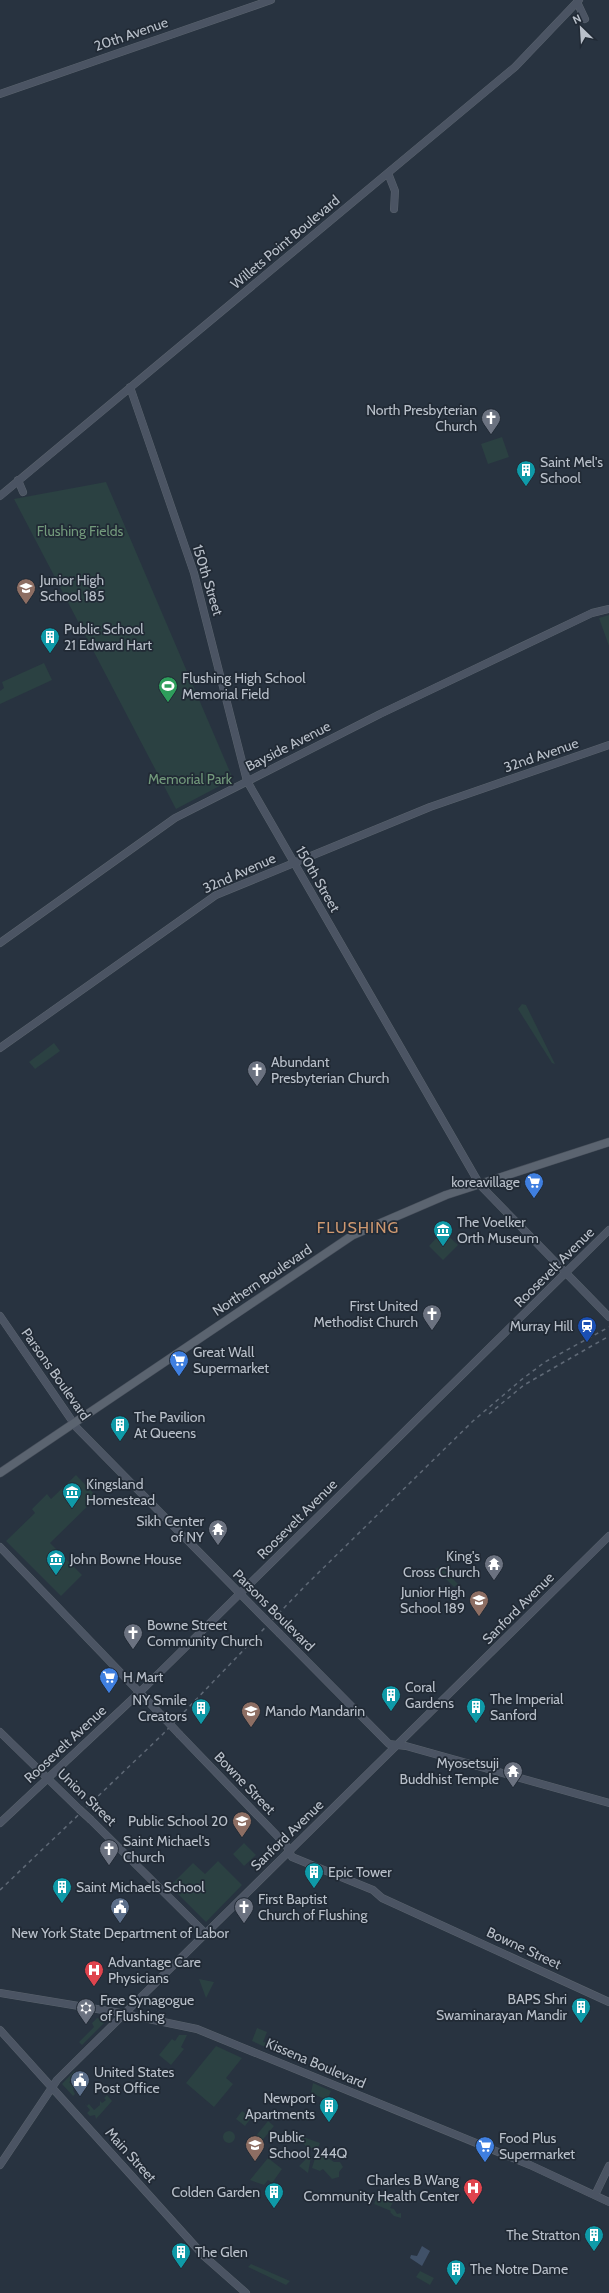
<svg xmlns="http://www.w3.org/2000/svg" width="609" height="2293" font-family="Cabin,sans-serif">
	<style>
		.green { fill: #2b4142 }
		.water { fill: #405168 }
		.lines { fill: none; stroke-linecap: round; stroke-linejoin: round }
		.secondary-casing { stroke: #5a636d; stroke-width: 8 }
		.primary-casing { stroke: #464e59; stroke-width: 9 }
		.secondary { stroke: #4b5463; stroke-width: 7 }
		.primary { stroke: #5b6470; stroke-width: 8 }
		.rail { stroke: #5f6976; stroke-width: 1.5; stroke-dasharray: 4 4; stroke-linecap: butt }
		.secondary-bridge-casing { stroke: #5a636d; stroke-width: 8; stroke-linecap: butt }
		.secondary-bridge { stroke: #4b5463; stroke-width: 7 }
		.labels { text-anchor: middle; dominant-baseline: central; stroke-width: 3.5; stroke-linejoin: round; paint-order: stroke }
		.street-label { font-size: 14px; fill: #b9c0ca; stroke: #212a35 }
		.poi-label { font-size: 14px; fill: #b9c0ca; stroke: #212a35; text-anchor: start }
		.park-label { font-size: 14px; fill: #72997b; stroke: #212a35 }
		.quarter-label { font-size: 16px; letter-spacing: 1px; fill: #ce9870; stroke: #212a35 }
	</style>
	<rect width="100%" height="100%" fill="#283340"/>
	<path class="green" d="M502 437 509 457 488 464 481 444Z
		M106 482 233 779 176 809 14 499Z
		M609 615V646L599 618Z
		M44 663 52 680 0 704V691L4 688 2 682Z
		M522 1004 526 1005 555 1064 552 1063 518 1009Z
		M54 1043 60 1051 35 1069 29 1062Z
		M443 1231 458 1245 443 1260 429 1246Z
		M76 1475 97 1497 50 1543 82 1575 61 1596 6 1541 35 1513 32 1509 47 1494 51 1499Z
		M440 1566 458 1584 454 1587 436 1569Z
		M244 1843 256 1855 244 1866 233 1854Z
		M218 1861 242 1885 206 1922 170 1886 193 1863 205 1874Z
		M199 1979 214 1982 206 1998Z
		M97 2018 107 2020 82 2045 79 2042 94 2027 92 2023Z
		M257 2028 267 2032 263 2042 267 2043 265 2047 252 2041Z
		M179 2035H187L181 2047 184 2049 171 2065 159 2055 172 2039 175 2041Z
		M216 2046 242 2058 226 2078 233 2084 214 2107 186 2083Z
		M74 2071 78 2075 69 2082 75 2088 73 2090 75 2094 73 2096 62 2084Z
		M313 2083 331 2091 327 2100 311 2093Z
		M107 2095 112 2101 96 2119 95 2115 90 2116 87 2113 90 2110 84 2103 87 2106 89 2104 94 2110 100 2105V2101L102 2103 106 2100 104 2098Z
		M242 2111 251 2118 245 2126 236 2119Z
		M268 2121 274 2126 261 2142 255 2137Z
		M223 2137a6 6 0 1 1 12 0a6 6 0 1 1-12 0Z
		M300 2136 320 2143 317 2150 306 2146 298 2139Z
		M320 2153 334 2162H340L343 2167 339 2172V2177L332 2179 323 2169 320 2171 312 2168 316 2155Z
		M309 2156 311 2157 308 2173 299 2166Z
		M268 2158 282 2169 272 2183 268 2180 264 2185 250 2180Z
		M378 2195 393 2202 390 2208 394 2209 397 2214 401 2213V2218L394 2216 390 2212 391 2211 374 2204Z
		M251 2264 290 2281 286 2285 248 2267Z
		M420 2271 434 2278 430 2285 416 2277Z"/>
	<path class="water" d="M422 2246 430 2251 422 2266 410 2258 411 2255 417 2256Z"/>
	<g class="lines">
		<defs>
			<path id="secondary" d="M577 2 585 19
				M0 94 271 0
				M388 173 395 191 394 209
				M130 387 194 573 247 781 480 1185 609 1317
				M18 480 23 492
				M0 496 515 67 579 0
				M0 943 175 818 380 714 592 613 609 609
				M0 1048 216 895 430 807 609 745
				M0 1316 77 1428 264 1618
				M0 1547 166 1720
				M280 1634 389 1744 406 1746 609 1803
				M0 1732 79 1809
				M180 1735 286 1845 292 1857 373 1890 382 1898 609 2002
				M91 1820 205 1933
				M0 1823 140 1692 609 1230
				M0 1993 115 2012 197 2029 530 2165 609 2202
				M0 2030 204 2256 246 2293
				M0 2165 57 2080 609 1536
				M595 2195 609 2166"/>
			<path id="primary" d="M0 1473 353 1235 446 1195 609 1142"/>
		</defs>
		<use href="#secondary" class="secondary-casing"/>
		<use href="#primary" class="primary-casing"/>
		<use href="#secondary" class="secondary"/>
		<use href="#primary" class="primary"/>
		<path class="rail" d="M489 1414 524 1385 609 1336
			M0 1890 163 1734 306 1585 473 1421 521 1380 545 1362 609 1327"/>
		<defs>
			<path id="secondary-bridge" d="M264 1618 280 1634
				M166 1720 180 1735
				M79 1809 91 1820"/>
		</defs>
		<use href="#secondary-bridge" class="secondary-bridge-casing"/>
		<use href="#secondary-bridge" class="secondary-bridge"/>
	</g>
	<defs>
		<symbol id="church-pin" viewBox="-11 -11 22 30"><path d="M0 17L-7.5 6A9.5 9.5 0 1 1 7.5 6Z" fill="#6b7280" stroke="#212a35"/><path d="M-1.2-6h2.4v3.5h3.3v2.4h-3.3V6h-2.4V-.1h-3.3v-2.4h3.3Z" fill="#fff"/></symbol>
		<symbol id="building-pin" viewBox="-11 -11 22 30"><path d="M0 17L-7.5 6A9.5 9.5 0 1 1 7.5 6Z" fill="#0f9aa8" stroke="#212a35"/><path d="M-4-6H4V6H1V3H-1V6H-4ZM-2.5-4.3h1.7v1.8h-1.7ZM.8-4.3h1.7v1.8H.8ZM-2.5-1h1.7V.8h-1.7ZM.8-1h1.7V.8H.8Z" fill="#fff"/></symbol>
		<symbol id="school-pin" viewBox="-11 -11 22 30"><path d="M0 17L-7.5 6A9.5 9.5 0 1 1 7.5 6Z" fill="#8d6e63" stroke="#212a35"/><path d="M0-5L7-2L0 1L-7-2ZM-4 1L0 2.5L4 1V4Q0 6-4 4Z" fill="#fff"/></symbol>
		<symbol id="stadium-pin" viewBox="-11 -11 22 30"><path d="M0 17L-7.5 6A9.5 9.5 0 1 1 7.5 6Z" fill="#2e9e5b" stroke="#212a35"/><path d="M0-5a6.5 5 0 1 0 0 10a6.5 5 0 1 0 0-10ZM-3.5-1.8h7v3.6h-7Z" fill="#fff"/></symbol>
		<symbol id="supermarket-pin" viewBox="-11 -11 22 30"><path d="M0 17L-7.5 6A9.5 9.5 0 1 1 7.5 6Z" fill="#3f7fe0" stroke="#212a35"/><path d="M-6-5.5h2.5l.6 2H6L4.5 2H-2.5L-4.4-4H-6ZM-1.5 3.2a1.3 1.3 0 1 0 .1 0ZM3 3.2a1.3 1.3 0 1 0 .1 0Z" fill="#fff"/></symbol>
		<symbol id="museum-pin" viewBox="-11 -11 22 30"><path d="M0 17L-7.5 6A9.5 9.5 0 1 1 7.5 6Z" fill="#0f9aa8" stroke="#212a35"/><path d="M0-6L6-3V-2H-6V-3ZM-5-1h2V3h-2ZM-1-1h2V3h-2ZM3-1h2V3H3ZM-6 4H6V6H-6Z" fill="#fff"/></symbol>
		<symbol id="station-pin" viewBox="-11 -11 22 30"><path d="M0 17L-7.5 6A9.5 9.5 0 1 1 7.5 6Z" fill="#1a4fb4" stroke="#212a35"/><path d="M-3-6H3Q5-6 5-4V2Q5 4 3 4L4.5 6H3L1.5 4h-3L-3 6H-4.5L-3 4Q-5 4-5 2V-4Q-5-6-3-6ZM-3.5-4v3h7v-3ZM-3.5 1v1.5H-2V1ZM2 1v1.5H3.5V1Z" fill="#fff"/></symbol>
		<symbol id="temple-pin" viewBox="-11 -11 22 30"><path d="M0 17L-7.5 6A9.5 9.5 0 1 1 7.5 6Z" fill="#6b7280" stroke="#212a35"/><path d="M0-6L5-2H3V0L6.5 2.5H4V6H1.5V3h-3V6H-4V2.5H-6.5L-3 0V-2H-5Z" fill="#fff"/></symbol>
		<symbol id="civic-pin" viewBox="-11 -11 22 30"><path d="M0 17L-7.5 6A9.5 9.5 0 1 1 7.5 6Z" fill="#5c6f8a" stroke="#212a35"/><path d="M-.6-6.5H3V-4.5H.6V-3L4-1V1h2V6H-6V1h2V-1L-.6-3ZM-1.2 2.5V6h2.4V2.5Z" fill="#fff"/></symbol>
		<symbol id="hospital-pin" viewBox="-11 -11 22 30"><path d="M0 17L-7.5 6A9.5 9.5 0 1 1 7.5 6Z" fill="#e0444e" stroke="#212a35"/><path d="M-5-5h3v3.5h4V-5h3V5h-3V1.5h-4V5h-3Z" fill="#fff"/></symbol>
		<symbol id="synagogue-pin" viewBox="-11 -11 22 30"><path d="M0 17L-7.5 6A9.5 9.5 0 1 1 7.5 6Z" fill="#6b7280" stroke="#212a35"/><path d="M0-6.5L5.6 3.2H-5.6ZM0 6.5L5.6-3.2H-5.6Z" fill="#fff"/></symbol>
	</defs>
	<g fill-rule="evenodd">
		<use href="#church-pin" x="480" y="407" width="22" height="30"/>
		<use href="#building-pin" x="515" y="459" width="22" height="30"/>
		<use href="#school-pin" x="15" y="577" width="22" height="30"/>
		<use href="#building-pin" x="39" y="626" width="22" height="30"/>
		<use href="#stadium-pin" x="157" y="675" width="22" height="30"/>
		<use href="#church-pin" x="246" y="1059" width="22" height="30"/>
		<use href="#supermarket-pin" x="523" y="1171" width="22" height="30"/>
		<use href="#museum-pin" x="432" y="1219" width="22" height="30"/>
		<use href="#church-pin" x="421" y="1303" width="22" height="30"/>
		<use href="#station-pin" x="576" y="1315" width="22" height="30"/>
		<use href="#supermarket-pin" x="168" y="1349" width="22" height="30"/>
		<use href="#building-pin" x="109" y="1414" width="22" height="30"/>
		<use href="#museum-pin" x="61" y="1481" width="22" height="30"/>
		<use href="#temple-pin" x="207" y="1518" width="22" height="30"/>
		<use href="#museum-pin" x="45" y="1548" width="22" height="30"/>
		<use href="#temple-pin" x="483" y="1553" width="22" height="30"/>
		<use href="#school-pin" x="468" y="1589" width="22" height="30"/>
		<use href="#church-pin" x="122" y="1622" width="22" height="30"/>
		<use href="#supermarket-pin" x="98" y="1666" width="22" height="30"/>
		<use href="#building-pin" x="380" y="1684" width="22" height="30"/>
		<use href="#building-pin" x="465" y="1696" width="22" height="30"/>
		<use href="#building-pin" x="190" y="1697" width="22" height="30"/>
		<use href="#school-pin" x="240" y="1700" width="22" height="30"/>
		<use href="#temple-pin" x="502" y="1760" width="22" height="30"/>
		<use href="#school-pin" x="231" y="1810" width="22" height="30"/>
		<use href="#church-pin" x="98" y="1838" width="22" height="30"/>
		<use href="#building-pin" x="303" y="1861" width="22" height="30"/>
		<use href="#building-pin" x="51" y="1876" width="22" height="30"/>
		<use href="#civic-pin" x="109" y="1896" width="22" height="30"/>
		<use href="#church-pin" x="233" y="1896" width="22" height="30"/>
		<use href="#hospital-pin" x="83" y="1959" width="22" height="30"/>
		<use href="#building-pin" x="570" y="1996" width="22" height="30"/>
		<use href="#synagogue-pin" x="75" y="1997" width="22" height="30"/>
		<use href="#civic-pin" x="69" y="2069" width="22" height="30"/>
		<use href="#building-pin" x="318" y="2095" width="22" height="30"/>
		<use href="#school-pin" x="244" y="2134" width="22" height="30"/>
		<use href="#supermarket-pin" x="474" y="2135" width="22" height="30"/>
		<use href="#hospital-pin" x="462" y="2177" width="22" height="30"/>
		<use href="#building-pin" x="263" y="2181" width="22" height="30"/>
		<use href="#building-pin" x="583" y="2224" width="22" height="30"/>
		<use href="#building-pin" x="170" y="2241" width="22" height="30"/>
		<use href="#building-pin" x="445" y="2258" width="22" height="30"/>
	</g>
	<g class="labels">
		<g class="street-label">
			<text transform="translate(131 34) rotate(-19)">20th Avenue</text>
			<text transform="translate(285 242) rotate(-40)">Willets Point Boulevard</text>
			<text transform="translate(208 580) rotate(73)">150th Street</text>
			<text transform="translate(288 746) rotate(-27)">Bayside Avenue</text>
			<text transform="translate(541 755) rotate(-19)">32nd Avenue</text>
			<text transform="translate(239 873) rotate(-24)">32nd Avenue</text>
			<text transform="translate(318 879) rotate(60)">150th Street</text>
			<text transform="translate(554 1267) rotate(-45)">Roosevelt Avenue</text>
			<text transform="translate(262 1280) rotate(-34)">Northern Boulevard</text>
			<text transform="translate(56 1374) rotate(55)">Parsons Boulevard</text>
			<text transform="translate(297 1519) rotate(-45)">Roosevelt Avenue</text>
			<text transform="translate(518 1608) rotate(-45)">Sanford Avenue</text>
			<text transform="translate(274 1610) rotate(45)">Parsons Boulevard</text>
			<text transform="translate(65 1744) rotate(-43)">Roosevelt Avenue</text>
			<text transform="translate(245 1783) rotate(46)">Bowne Street</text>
			<text transform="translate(87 1797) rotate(44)">Union Street</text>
			<text transform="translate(287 1835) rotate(-44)">Sanford Avenue</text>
			<text transform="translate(524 1948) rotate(25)">Bowne Street</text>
			<text transform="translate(316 2063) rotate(23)">Kissena Boulevard</text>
			<text transform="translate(131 2155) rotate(48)">Main Street</text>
		</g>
		<g class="poi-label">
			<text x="477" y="410" text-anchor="end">North Presbyterian<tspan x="477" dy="16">Church</tspan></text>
			<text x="540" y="462">Saint Mel's<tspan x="540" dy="16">School</tspan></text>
			<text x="40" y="580">Junior High<tspan x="40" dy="16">School 185</tspan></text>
			<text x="64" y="629">Public School<tspan x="64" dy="16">21 Edward Hart</tspan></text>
			<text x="182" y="678">Flushing High School<tspan x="182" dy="16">Memorial Field</tspan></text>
			<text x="271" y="1062">Abundant<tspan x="271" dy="16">Presbyterian Church</tspan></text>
			<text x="520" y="1182" text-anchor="end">koreavillage</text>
			<text x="457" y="1222">The Voelker<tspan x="457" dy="16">Orth Museum</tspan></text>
			<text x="418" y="1306" text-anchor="end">First United<tspan x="418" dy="16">Methodist Church</tspan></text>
			<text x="573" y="1326" text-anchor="end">Murray Hill</text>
			<text x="193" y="1352">Great Wall<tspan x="193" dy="16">Supermarket</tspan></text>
			<text x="134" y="1417">The Pavilion<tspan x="134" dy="16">At Queens</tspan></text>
			<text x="86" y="1484">Kingsland<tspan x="86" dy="16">Homestead</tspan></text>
			<text x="204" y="1521" text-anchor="end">Sikh Center<tspan x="204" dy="16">of NY</tspan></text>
			<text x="480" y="1556" text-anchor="end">King's<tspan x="480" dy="16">Cross Church</tspan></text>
			<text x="70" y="1559">John Bowne House</text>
			<text x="465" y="1592" text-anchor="end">Junior High<tspan x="465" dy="16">School 189</tspan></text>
			<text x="147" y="1625">Bowne Street<tspan x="147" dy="16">Community Church</tspan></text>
			<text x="123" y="1677">H Mart</text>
			<text x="405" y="1687">Coral<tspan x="405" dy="16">Gardens</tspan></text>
			<text x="490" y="1699">The Imperial<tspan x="490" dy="16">Sanford</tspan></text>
			<text x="187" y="1700" text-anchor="end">NY Smile<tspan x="187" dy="16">Creators</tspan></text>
			<text x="265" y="1711">Mando Mandarin</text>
			<text x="499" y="1763" text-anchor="end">Myosetsuji<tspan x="499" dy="16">Buddhist Temple</tspan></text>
			<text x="228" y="1821" text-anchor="end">Public School 20</text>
			<text x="123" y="1841">Saint Michael's<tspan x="123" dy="16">Church</tspan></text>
			<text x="328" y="1872">Epic Tower</text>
			<text x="76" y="1887">Saint Michaels School</text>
			<text x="258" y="1899">First Baptist<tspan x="258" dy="16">Church of Flushing</tspan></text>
			<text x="120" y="1933" text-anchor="middle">New York State Department of Labor</text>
			<text x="108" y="1962">Advantage Care<tspan x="108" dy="16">Physicians</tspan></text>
			<text x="567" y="1999" text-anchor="end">BAPS Shri<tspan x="567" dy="16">Swaminarayan Mandir</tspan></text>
			<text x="100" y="2000">Free Synagogue<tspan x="100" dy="16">of Flushing</tspan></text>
			<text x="94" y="2072">United States<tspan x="94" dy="16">Post Office</tspan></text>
			<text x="315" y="2098" text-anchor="end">Newport<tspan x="315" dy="16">Apartments</tspan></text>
			<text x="269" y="2137">Public<tspan x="269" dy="16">School 244Q</tspan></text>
			<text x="499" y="2138">Food Plus<tspan x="499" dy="16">Supermarket</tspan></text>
			<text x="459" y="2180" text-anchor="end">Charles B Wang<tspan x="459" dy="16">Community Health Center</tspan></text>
			<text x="260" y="2192" text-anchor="end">Colden Garden</text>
			<text x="580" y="2235" text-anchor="end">The Stratton</text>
			<text x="195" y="2252">The Glen</text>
			<text x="470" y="2269">The Notre Dame</text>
		</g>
		<g class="park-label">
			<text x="80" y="531">Flushing Fields</text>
			<text x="190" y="779">Memorial Park</text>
		</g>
		<g class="quarter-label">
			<text x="358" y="1227">FLUSHING</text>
		</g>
	</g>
	<g transform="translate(581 28) rotate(335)" stroke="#212a35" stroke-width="3" paint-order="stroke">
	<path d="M0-3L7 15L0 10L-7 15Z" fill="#b9c0ca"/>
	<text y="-6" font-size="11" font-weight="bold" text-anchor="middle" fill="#b9c0ca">N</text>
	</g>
</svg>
